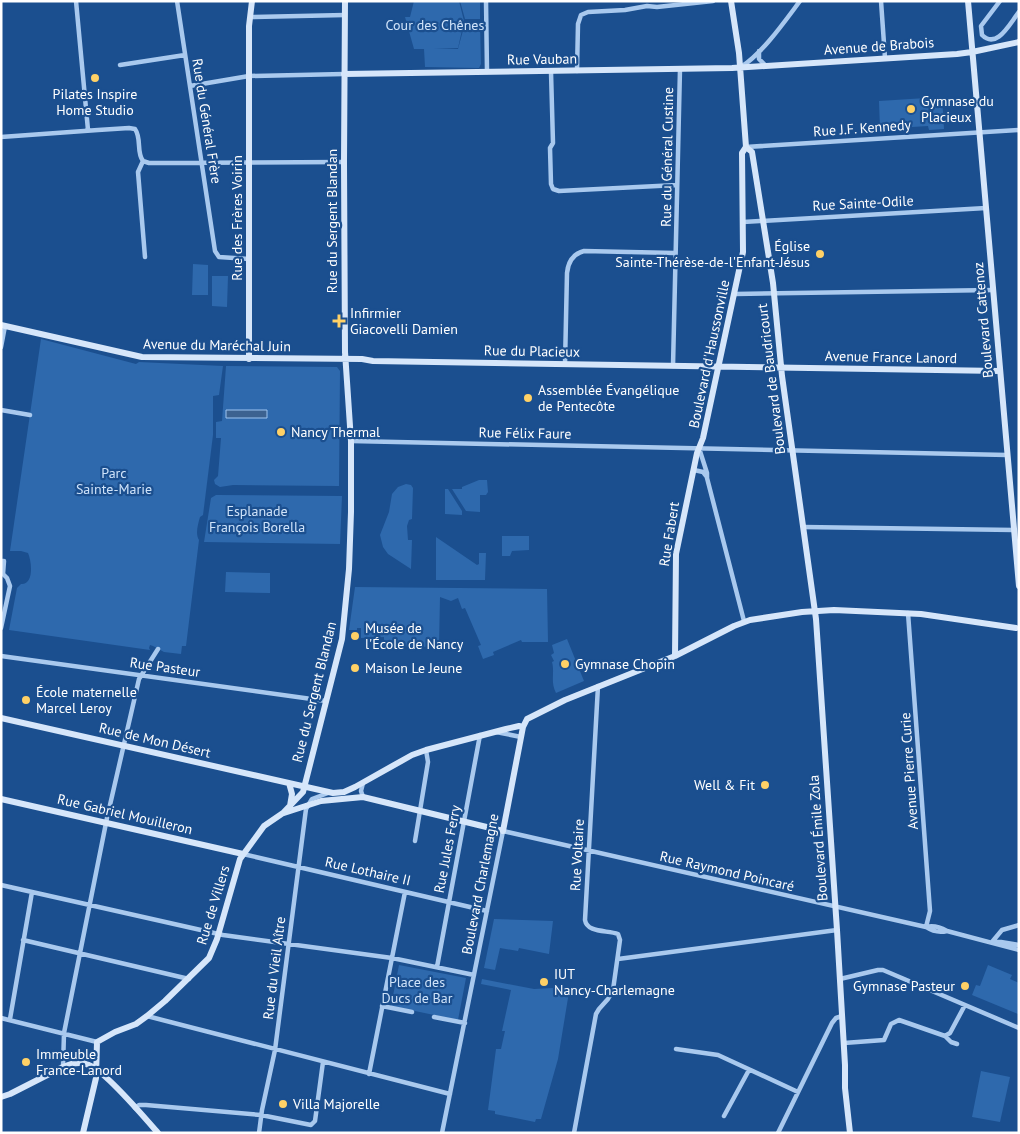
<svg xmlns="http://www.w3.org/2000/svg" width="1020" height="1134" font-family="'PT Sans',sans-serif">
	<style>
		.green { fill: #2e69ad }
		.water { fill: #3c6290; stroke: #9cc4f0 }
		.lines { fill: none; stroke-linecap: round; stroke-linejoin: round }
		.street { stroke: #a9c9ee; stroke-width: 4.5 }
		.secondary { stroke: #d6e6fa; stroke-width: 6 }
		.poi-dot { fill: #ffd166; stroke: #1b4f8f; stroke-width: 2 }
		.labels { text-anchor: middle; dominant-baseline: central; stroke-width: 4.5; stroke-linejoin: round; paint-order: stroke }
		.park-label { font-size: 14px; fill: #cfe3fa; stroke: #1b4f8f }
		.street-label { font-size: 14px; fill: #fff; stroke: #1b4f8f }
		.poi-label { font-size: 14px; fill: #fff; stroke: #1b4f8f; text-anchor: start }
	</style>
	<rect width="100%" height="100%" fill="#1b4f8f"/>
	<path class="green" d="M414 1H459L464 21 458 48 434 49H458L465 23H480L481 64 479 68 425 67 424 49H414L405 17H410Z
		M460 1H480V19H465Z
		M942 97 944 129 929 130 928 126 880 129 879 101Z
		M193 264 208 265V295H192Z
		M212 276H228L227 307 212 306Z
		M41 339 136 364 139 362 223 366 219 395 213 396V435L203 515 200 517C198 524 195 534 199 540L186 646H182L181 654 164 652 153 646 150 645 149 648 150 650 9 630 17 588 21 584C34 585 32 562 28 553L21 551H10Z
		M226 366 337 367 340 371 339 486 233 485 220 487 215 484 214 480 218 476 221 438H216V422L222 421Z
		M479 480H487L488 492 486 495H480V512L466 511 452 489H462V487Z
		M406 484 411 485 413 488 412 519 409 520 407 526 408 540H412L411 569 388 554 383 547 380 535 389 512 392 494 398 487Z
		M445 489H448L462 511V515L445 514Z
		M216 495 342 496 340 544 204 542 211 498Z
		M502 536H529V550L512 551 510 556H502Z
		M436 537 477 565 479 564V553H486L485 580H436Z
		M226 572 270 573V593L225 592Z
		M355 587 547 589 548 642H522L521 640 493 652 494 655 483 659 478 646 481 645 465 608 462 609 458 598 451 601 440 597 439 647 384 646 381 643H384V637L361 638V628H357V630H349Z
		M567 639 584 681 556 693C550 681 555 673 552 662L554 661 551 655 554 653 552 645Z
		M494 919 553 921 549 954 519 948 518 951 500 948 495 970 484 968Z
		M399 965 466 978 458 1020 391 1006Z
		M988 965 1012 975 1010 979 1019 983 1018 1014 972 995 976 985 980 986Z
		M482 979 534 989 553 988 569 992 558 1059 541 1119H536L535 1122 495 1114V1111L488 1110 496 1049H501L505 1031H502L511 990 481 984Z
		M981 1071 1010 1077 1000 1122 972 1117Z"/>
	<path class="water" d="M226 410H267V418H226Z"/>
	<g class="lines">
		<path class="street" d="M76 1 88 130
			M177 1 215 251 219 257 249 259
			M486 1 487 72
			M881 1 885 58
			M1000 1 981 26 982 35C997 50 1010 23 1019 12
			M251 17 345 15
			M759 51V59L766 66
			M120 65 185 55
			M741 67C762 54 785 21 800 1
			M577 71 578 24 581 15 588 12 625 10 647 6 657 7 713 1
			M551 72 553 143 550 148 551 184 553 189 559 191 677 185
			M190 86 249 76 344 74
			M1 137 98 130 129 128 135 129C142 139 136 152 143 161L138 172 145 257
			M746 147 1019 130
			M143 161 149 163 344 162
			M743 222 986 208
			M735 294 993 290
			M1 347 5 326
			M565 364 567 273C568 262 573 254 584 251L675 253
			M673 366 680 69
			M1 410 30 415
			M351 441 1007 455
			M699 448 707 473V478L744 621
			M694 470 703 472 707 477
			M803 527 1014 530
			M1 561H4L3 574
			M908 613 930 911 926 927
			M1 628 10 586 7 578 3 574
			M1 656 326 701
			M496 732 521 737
			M363 783 361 791 363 797
			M415 841 428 762 426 750
			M243 854 487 911
			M1 885 223 935 392 958 474 975
			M926 927C933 925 940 927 947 931
			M23 940 189 979
			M992 942 1002 930 1019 925
			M993 942H1001L1019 945
			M618 959 837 930
			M437 967 480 735
			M840 979 878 970H883L1019 1028
			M382 1006 412 1012
			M147 1016 450 1094
			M434 1017 465 1023
			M1 1018 97 1042
			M10 1019 32 892
			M945 1036 950 1033 965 1005
			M844 1043 884 1040 891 1024 899 1020 945 1036 951 1042 957 1044
			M676 1049 718 1055 798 1092
			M63 1067 64 1033 107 818 139 679 158 649
			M369 1074 405 892
			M135 1108 139 1105H146L261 1115 311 1125 315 1121 323 1062
			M724 1116 749 1070
			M259 1133 262 1110 275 1050 306 809 312 799 328 793
			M442 1133 503 831 926 927C932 931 939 933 947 931L1019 950
			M574 1133 596 1014 599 1009 608 999 613 990 620 940 618 934C607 930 587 933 585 920L598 686
			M778 1133 832 1023 836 1018 842 1016"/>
		<path class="secondary" d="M731 1 739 53 746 147
			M968 1 1019 586
			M344 74 732 68 957 54 972 52 1019 42
			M746 147 752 152 773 283 782 376 816 619 837 930 845 1065V1088L850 1133
			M1 325 142 357 362 359 373 361 1000 371
			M249 359V26L252 1
			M675 656 676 554 697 453 703 438 743 252 742 153 746 147
			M1 718 333 793 344 792 355 787 412 755 426 750 506 729 519 726 523 727
			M289 783 292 794 290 806
			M1 799 243 854
			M284 813 321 801 363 797 503 831 523 727 527 719 565 700 675 656 734 626 750 620 802 612 834 610 921 614 1016 628
			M1 1097 10 1094 63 1067C72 1063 80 1061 89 1065 105 1071 145 1118 158 1133
			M83 1133 96 1078 97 1042 115 1032 136 1024 147 1016 165 1001 209 958 217 939 240 859 264 826 283 813 303 792 342 639 349 569 351 512V441L345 352 344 162 345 1"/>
	</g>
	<g class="poi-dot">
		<circle cx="95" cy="78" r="5"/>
		<circle cx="911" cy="109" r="5"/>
		<circle cx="820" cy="254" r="5"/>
		<path d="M336.5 313.5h5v5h5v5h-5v5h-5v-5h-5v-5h5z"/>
		<circle cx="528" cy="398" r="5"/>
		<circle cx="281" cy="432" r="5"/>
		<circle cx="355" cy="636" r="5"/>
		<circle cx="565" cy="664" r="5"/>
		<circle cx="355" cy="668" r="5"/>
		<circle cx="26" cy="700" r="5"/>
		<circle cx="765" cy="785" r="5"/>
		<circle cx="544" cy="982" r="5"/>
		<circle cx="965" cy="986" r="5"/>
		<circle cx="26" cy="1062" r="5"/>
		<circle cx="283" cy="1104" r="5"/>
	</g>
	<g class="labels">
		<g class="park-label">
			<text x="435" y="25">Cour des Chênes</text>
			<text x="114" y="473">Parc<tspan x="114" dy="16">Sainte-Marie</tspan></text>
			<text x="257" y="511">Esplanade<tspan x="257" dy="16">François Borella</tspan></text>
			<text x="417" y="982">Place des<tspan x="417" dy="16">Ducs de Bar</tspan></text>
		</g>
		<g class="street-label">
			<text transform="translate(879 46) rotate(-4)">Avenue de Brabois</text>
			<text transform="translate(542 59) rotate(-1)">Rue Vauban</text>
			<text transform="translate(207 121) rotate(81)">Rue du Général Frère</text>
			<text transform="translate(862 128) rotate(-4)">Rue J.F. Kennedy</text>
			<text transform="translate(667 157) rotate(-89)">Rue du Général Custine</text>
			<text transform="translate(863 203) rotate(-3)">Rue Sainte-Odile</text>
			<text transform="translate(237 218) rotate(-90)">Rue des Frères Voirin</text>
			<text transform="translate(332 221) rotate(-90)">Rue du Sergent Blandan</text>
			<text transform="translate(983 320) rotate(-95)">Boulevard Cattenoz</text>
			<text transform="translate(217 345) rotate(1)">Avenue du Maréchal Juin</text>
			<text transform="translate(532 351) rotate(1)">Rue du Placieux</text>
			<text transform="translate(709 354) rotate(-78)">Boulevard d'Haussonville</text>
			<text transform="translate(891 357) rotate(1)">Avenue France Lanord</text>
			<text transform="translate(771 379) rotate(-97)">Boulevard de Baudricourt</text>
			<text transform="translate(525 433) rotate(1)">Rue Félix Faure</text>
			<text transform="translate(669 534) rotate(-81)">Rue Fabert</text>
			<text transform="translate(165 667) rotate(8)">Rue Pasteur</text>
			<text transform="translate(314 692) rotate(-76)">Rue du Sergent Blandan</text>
			<text transform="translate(155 740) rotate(13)">Rue de Mon Désert</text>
			<text transform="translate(909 771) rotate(-94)">Avenue Pierre Curie</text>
			<text transform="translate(125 814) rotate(13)">Rue Gabriel Mouilleron</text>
			<text transform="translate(818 838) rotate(-94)">Boulevard Émile Zola</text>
			<text transform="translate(447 849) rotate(-79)">Rue Jules Ferry</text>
			<text transform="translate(577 855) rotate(-87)">Rue Voltaire</text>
			<text transform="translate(368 871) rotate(13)">Rue Lothaire II</text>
			<text transform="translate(727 871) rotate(13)">Rue Raymond Poincaré</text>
			<text transform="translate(480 884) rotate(-79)">Boulevard Charlemagne</text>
			<text transform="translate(213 905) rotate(-73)">Rue de Villers</text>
			<text transform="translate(274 968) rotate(-83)">Rue du Vieil Aître</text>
		</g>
		<g class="poi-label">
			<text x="95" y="94" text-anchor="middle">Pilates Inspire<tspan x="95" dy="16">Home Studio</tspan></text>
			<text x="921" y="101">Gymnase du<tspan x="921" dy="16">Placieux</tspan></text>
			<text x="810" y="246" text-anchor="end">Église<tspan x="810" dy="16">Sainte-Thérèse-de-l'Enfant-Jésus</tspan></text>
			<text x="350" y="313">Infirmier<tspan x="350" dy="16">Giacovelli Damien</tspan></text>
			<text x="538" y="390">Assemblée Évangélique<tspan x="538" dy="16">de Pentecôte</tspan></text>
			<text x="291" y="432">Nancy Thermal</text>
			<text x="365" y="628">Musée de<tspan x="365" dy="16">l'École de Nancy</tspan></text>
			<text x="575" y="664">Gymnase Chopin</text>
			<text x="365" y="668">Maison Le Jeune</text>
			<text x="36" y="692">École maternelle<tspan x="36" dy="16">Marcel Leroy</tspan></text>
			<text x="755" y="785" text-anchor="end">Well &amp; Fit</text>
			<text x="554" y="974">IUT<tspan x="554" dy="16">Nancy-Charlemagne</tspan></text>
			<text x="955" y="986" text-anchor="end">Gymnase Pasteur</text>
			<text x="36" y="1054">Immeuble<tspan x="36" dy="16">France-Lanord</tspan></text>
			<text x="293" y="1104">Villa Majorelle</text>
		</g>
	</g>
	<rect width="1020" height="1134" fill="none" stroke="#ffffff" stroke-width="5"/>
</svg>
